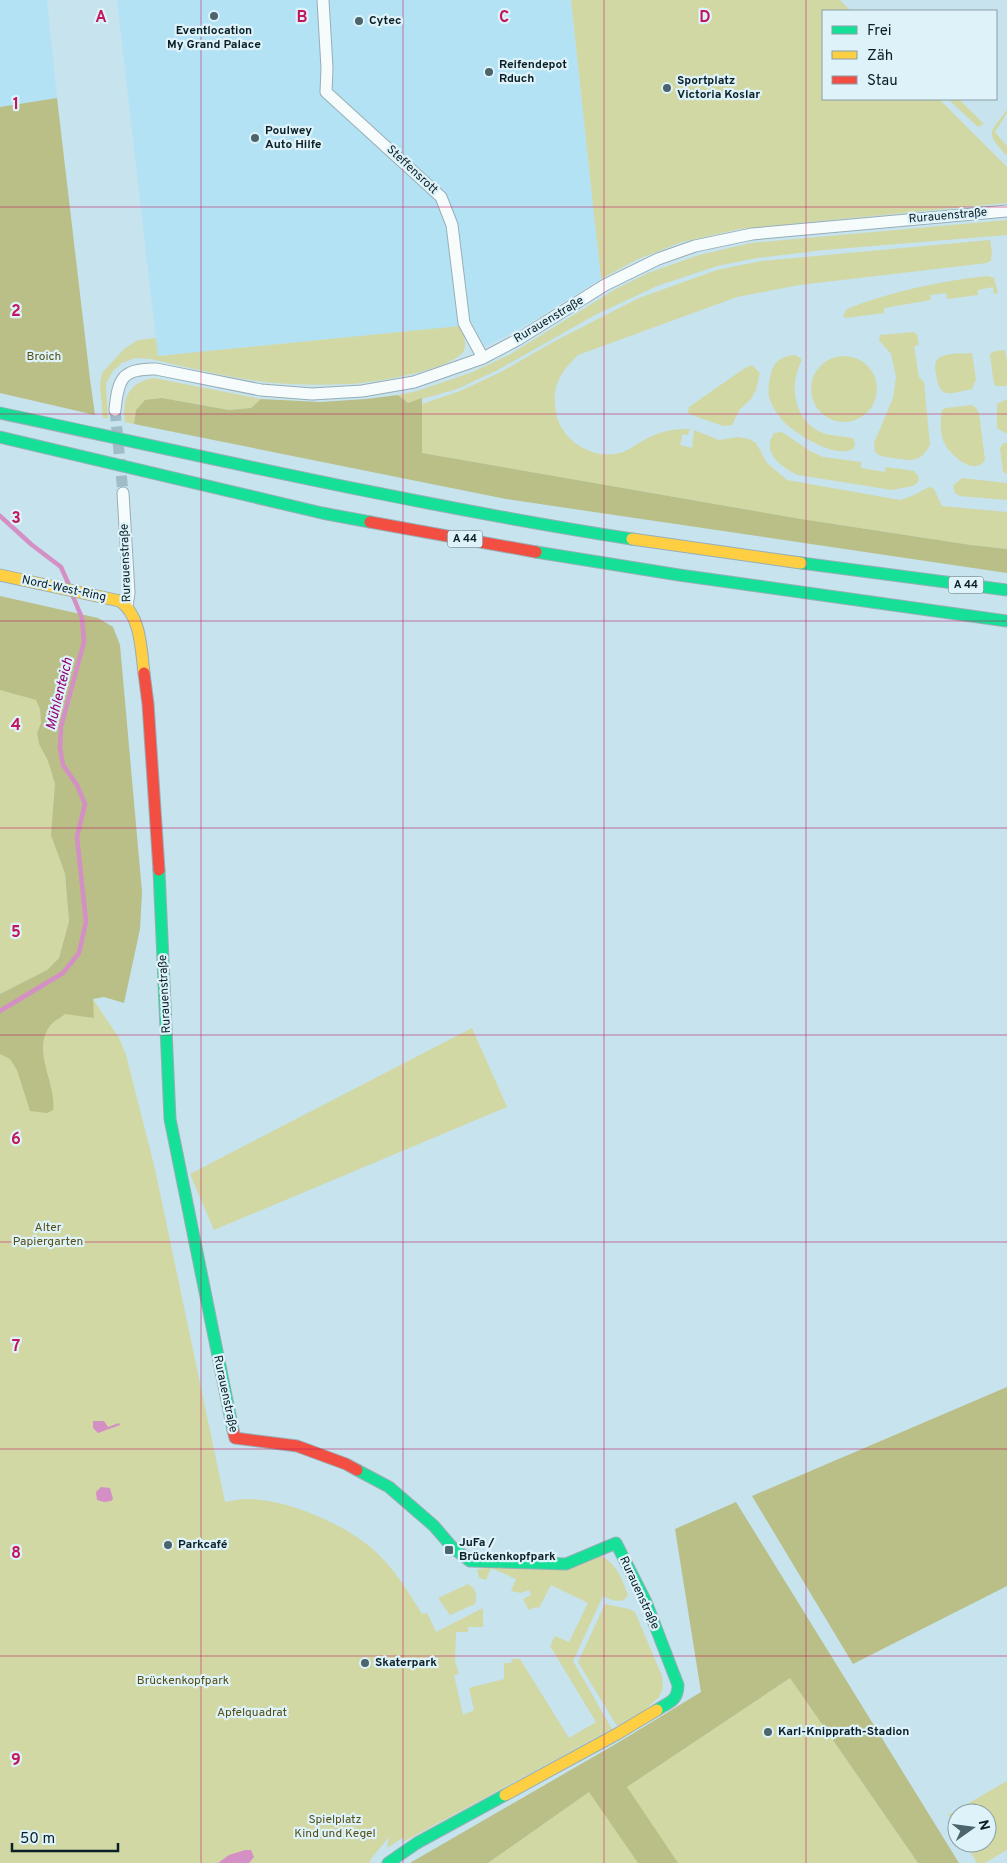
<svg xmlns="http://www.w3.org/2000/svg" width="1007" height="1863" font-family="Overpass,sans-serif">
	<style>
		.built { fill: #b3e2f4 }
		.green { fill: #d2d8a4 }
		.forest { fill: #b9bf86 }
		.water { fill: #d48fc5 }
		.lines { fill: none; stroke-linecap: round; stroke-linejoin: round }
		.stream { stroke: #d48fc5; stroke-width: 4.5 }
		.street-tunnel { stroke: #a0bcc6; stroke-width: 11; stroke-dasharray: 11 5.5; stroke-linecap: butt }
		.street-casing { stroke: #97aeb6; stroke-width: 13 }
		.fast-casing { stroke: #97aeb6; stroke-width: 13 }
		.slow-casing { stroke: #97aeb6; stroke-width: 13 }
		.jam-casing { stroke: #97aeb6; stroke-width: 13 }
		.street { stroke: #f6fbfc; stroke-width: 11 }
		.fast { stroke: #16e098; stroke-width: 11 }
		.slow { stroke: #ffcf43; stroke-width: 11 }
		.jam { stroke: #f24e42; stroke-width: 11 }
		.grid { fill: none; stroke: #c2185b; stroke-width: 1; stroke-opacity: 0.55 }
		.poi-dot { fill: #4c646c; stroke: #def2fa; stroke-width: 2 }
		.labels { text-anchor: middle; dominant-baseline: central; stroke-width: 4.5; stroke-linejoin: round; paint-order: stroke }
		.shield { fill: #def2fa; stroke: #4a5e66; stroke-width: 1 }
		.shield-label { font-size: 11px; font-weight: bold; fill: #0a1f26 }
		.poi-label { font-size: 12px; font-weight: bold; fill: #0a1f26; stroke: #def2fa; text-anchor: start }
		.street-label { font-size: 12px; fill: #0a1f26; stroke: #def2fa }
		.park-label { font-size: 12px; fill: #564f15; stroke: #def2fa }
		.water-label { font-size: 14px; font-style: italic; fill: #940171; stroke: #def2fa }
		.grid-label { font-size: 16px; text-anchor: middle; font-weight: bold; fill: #c2185b; stroke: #def2fa; stroke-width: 4.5; stroke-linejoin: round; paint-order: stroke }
	</style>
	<rect width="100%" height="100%" fill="#c6e3ee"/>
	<path class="built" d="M0 0H47L57 98 0 107Z
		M117 0H571L601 279 531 322 485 347 473 325 158 356Z"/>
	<path class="green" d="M571 0H840L851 11H823V99H939L1007 167V203L740 229 682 242 636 260 601 279Z
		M948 99H959L984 124 978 127Z
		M1007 110V113L995 132 1007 146V156C985 133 989 133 1007 110Z
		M1007 220V235L824 250 757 258 717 266 657 286 595 315 496 371 457 389 408 403 398 395 417 391 470 373 509 355 614 290 648 273 699 255 751 243Z
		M990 240 992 253 991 260 987 263 799 285 737 297 578 355C560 373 551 386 556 412 560 441 595 462 623 452 628 450 634 446 639 443 658 432 668 429 690 429L688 435 683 434 680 445 692 448 694 430 719 440 738 437 749 439 756 443 767 463 787 480 900 500 912 496 929 487 934 489 942 506 1007 512V549L971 545 801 519 422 453V404L460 391 501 372 555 341 639 298 717 270 761 261Z
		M988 276 994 278 998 293 994 294 993 287 978 290V295L947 299 946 293 930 295 931 300 884 308V313L846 318 843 316 847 309C893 291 939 281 988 276Z
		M460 326C463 334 468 344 463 352 450 370 370 384 347 384 323 385 298 385 275 383 233 379 191 368 151 359L135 358 122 363 113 371 106 384 108 418H103L100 385 102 373 124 349 138 340 156 338 158 356Z
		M914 332 917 335 919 345 914 346 919 377 924 382 930 445C920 463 912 461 894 458 886 457 881 457 875 452L874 443 893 398 896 377 891 354 879 340 880 335Z
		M1005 350 1007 360V386H995L993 378 990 354 995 351Z
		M972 353 976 380 972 389C950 393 940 401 936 374 935 369 934 363 938 359 945 352 963 354 972 353Z
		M796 355 802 360C788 385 794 422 823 433 833 437 844 435 854 439L855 444 853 449C835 459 795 434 782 420 778 415 772 406 770 400 767 393 769 381 771 373 775 360 782 356 796 355Z
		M811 389a33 33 0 1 1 66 0a33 33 0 1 1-66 0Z
		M752 365 760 373 756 390 751 399 740 409 732 425 723 426 689 414 688 412 689 407 745 368Z
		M154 378 261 399 251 408 229 410 162 398 136 410 134 424 125 422C122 398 129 382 154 378Z
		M1005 400H1007V433H1005L997 428V404Z
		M972 405 976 408 979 413 985 460C975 476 953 457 946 446 940 438 940 420 942 410L946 408Z
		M782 432 810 451 823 457 861 462V468L885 472 886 467 914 471 919 477 918 482 913 486 892 490 798 475C781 467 761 452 774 433Z
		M1004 443H1007V474L1003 472 1000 448Z
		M962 478 1007 483V500L960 496 955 493 953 486Z
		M0 690 37 700 40 709 41 723 37 733 39 744 48 761 55 784 57 853 65 874 69 921 59 958 47 970 0 994Z
		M93 999 119 1038 126 1055 155 1169 225 1502C232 1501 240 1499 248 1499 289 1499 355 1528 382 1558 398 1575 410 1594 422 1614L427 1613 436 1632 483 1608V1627H468V1632H456L455 1661 459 1674 454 1675 463 1715 474 1710 469 1688 504 1679V1663H511L512 1659H520L569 1738 596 1722 550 1646 555 1636 569 1642 588 1603 551 1585 539 1608 536 1607 529 1610 523 1599 531 1595 529 1590 521 1593 511 1591 516 1579 491 1568 486 1580 479 1578 477 1569 602 1556C617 1565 623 1580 628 1596 621 1605 612 1600 603 1596L573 1661 612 1729 403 1842 404 1837 387 1848 389 1837 370 1860V1863H0V1018Z
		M472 1028 507 1107 214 1230 190 1174Z
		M468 1584C477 1590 477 1594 475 1604L450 1615 438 1598Z
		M605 1604 629 1609 635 1612 662 1676 663 1688 659 1697 644 1711 617 1726 578 1662Z
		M790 1678 918 1863H488L589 1792 627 1787Z
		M1007 1781V1850L985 1863H977L965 1843H987V1813H957V1830L948 1815Z"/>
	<path class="forest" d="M57 98 90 379 95 415 0 393V107Z
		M398 395 408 403 422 398V453L801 519 971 545 1007 549V573L506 499 134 424 136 410 145 400 162 398 229 410 251 408 261 399 320 402 366 399Z
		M0 596 98 618 113 627 120 645 142 892 140 929 124 1003 104 997 93 999 94 1018 65 1014C61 1018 53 1021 50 1026 31 1051 57 1084 53 1110L47 1113 30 1111 17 1070 10 1059 0 1054V994L47 970 59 958 69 921 65 874 51 835 55 784 48 761 39 744 37 733 41 723 40 709 36 700 0 690Z
		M1007 1387V1586L853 1664 752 1496Z
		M736 1502 959 1863H918L790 1678 627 1787 678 1863H638L589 1792 488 1863H410L619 1742 701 1692 675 1529Z"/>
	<path class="water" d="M93 1421H104L108 1427 119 1423 120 1425 98 1433 93 1428Z
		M101 1487 110 1488 113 1499 111 1501 104 1502 97 1500 96 1492Z
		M245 1850H251L254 1857 249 1863H218L229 1855Z"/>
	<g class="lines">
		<path class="stream" d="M0 516 32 545 61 567 69 585
			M0 1011 63 973 79 953 86 922 77 837 85 804 77 785 63 765 60 748 61 727 84 642 82 618 72 594"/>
		<path class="street-tunnel" d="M115 410 123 493"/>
		<defs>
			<path id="street" d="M323 0 327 68 326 92 441 197 452 225 464 323 483 358
				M115 410C118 379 122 368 156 369L261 390 312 394 362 391 414 382 483 358 517 340 605 285 658 259 695 246 752 234 1007 211
				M123 493 129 593 127 606"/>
			<path id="fast" d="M0 413C210 458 420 506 632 539
				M0 437 322 513 370 522
				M536 552 679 575 1007 621
				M801 563 1007 590
				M159 870 170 1119 233 1430
				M357 1470 389 1487 434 1526 452 1547 470 1561 566 1564 616 1543 646 1602 678 1685C678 1701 669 1702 657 1710
				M388 1863 417 1843 505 1795"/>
			<path id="slow" d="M632 539 801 563
				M0 575 120 601C141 616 141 649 144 673
				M505 1795 617 1734 657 1710"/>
			<path id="jam" d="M370 522 536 552
				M144 673 148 704 159 870
				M233 1430 235 1438 297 1446 346 1464 357 1470"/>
		</defs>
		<use href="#street" class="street-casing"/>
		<use href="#fast" class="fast-casing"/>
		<use href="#slow" class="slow-casing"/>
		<use href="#jam" class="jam-casing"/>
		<use href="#street" class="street"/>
		<use href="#fast" class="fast"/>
		<use href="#slow" class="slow"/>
		<use href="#jam" class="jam"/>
	</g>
	<path class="grid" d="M201 0V1863M403 0V1863M604 0V1863M806 0V1863M0 207H1007M0 414H1007M0 621H1007M0 828H1007M0 1035H1007M0 1242H1007M0 1449H1007M0 1656H1007"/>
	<g class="poi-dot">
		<circle cx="214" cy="16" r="5"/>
		<circle cx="359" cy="21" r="5"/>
		<circle cx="489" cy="72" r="5"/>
		<circle cx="667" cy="88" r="5"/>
		<circle cx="255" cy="138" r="5"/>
		<circle cx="168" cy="1545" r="5"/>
		<rect x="444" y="1545" width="10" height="10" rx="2.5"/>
		<circle cx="365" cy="1663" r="5"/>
		<circle cx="768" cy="1732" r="5"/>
	</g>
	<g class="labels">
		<g class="shield">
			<rect x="447.5" y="530.5" width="35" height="17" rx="4"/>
			<rect x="948.5" y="576.5" width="35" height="17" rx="4"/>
		</g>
		<g class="shield-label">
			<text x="465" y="539">A 44</text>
			<text x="966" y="585">A 44</text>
		</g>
		<g class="poi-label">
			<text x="369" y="21">Cytec</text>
			<text x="214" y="31" text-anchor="middle">Eventlocation<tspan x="214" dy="14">My Grand Palace</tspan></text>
			<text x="499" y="65">Reifendepot<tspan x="499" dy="14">Rduch</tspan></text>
			<text x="677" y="81">Sportplatz<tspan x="677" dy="14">Victoria Koslar</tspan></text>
			<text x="265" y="131">Poulwey<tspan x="265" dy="14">Auto Hilfe</tspan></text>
			<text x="459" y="1543">JuFa /<tspan x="459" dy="14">Brückenkopfpark</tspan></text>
			<text x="178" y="1545">Parkcafé</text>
			<text x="375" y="1663">Skaterpark</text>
			<text x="778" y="1732">Karl-Knipprath-Stadion</text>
		</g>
		<g class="street-label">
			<text transform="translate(412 170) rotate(43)">Steffensrott</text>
			<text transform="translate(948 216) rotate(-5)">Rurauenstraße</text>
			<text transform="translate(549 320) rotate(-31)">Rurauenstraße</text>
			<text transform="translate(126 563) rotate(-92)">Rurauenstraße</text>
			<text transform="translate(64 589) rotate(12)">Nord-West-Ring</text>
			<text transform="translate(165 994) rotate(-93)">Rurauenstraße</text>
			<text transform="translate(225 1394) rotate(78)">Rurauenstraße</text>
			<text transform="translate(639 1593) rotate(65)">Rurauenstraße</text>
		</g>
		<g class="park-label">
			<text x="44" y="357">Broich</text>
			<text x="48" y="1228">Alter<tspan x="48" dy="14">Papiergarten</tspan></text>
			<text x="183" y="1681">Brückenkopfpark</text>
			<text x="252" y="1713">Apfelquadrat</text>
			<text x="335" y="1820">Spielplatz<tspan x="335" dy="14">Kind und Kegel</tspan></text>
		</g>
		<g class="water-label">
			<text transform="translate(60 694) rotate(-76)">Mühlenteich</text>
		</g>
	</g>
	<g class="grid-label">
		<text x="101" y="22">A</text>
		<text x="302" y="22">B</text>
		<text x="504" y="22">C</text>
		<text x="705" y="22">D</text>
		<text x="16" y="109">1</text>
		<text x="16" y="316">2</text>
		<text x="16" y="523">3</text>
		<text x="16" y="730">4</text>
		<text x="16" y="937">5</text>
		<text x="16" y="1144">6</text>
		<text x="16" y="1351">7</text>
		<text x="16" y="1558">8</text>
		<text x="16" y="1765">9</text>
	</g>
	<rect x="822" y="10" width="175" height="90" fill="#def2fa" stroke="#899ea5"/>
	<rect x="832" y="26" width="25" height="8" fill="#16e098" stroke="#899ea5"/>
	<text x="867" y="35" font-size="15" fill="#0a1f26">Frei</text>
	<rect x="832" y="51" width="25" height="8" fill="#ffcf43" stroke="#899ea5"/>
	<text x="867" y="60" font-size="15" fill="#0a1f26">Zäh</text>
	<rect x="832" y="76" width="25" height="8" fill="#f24e42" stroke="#899ea5"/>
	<text x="867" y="85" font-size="15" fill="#0a1f26">Stau</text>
	<g transform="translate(972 1828) rotate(76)"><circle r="24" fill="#def2fa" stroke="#899ea5"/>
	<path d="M0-4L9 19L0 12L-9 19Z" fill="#4c646c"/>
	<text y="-8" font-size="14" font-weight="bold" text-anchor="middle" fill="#0a1f26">N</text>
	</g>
	<path d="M12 1843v8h106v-8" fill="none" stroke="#0a1f26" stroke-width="2.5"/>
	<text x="20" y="1843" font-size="15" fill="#0a1f26" stroke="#def2fa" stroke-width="4" paint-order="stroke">50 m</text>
</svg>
